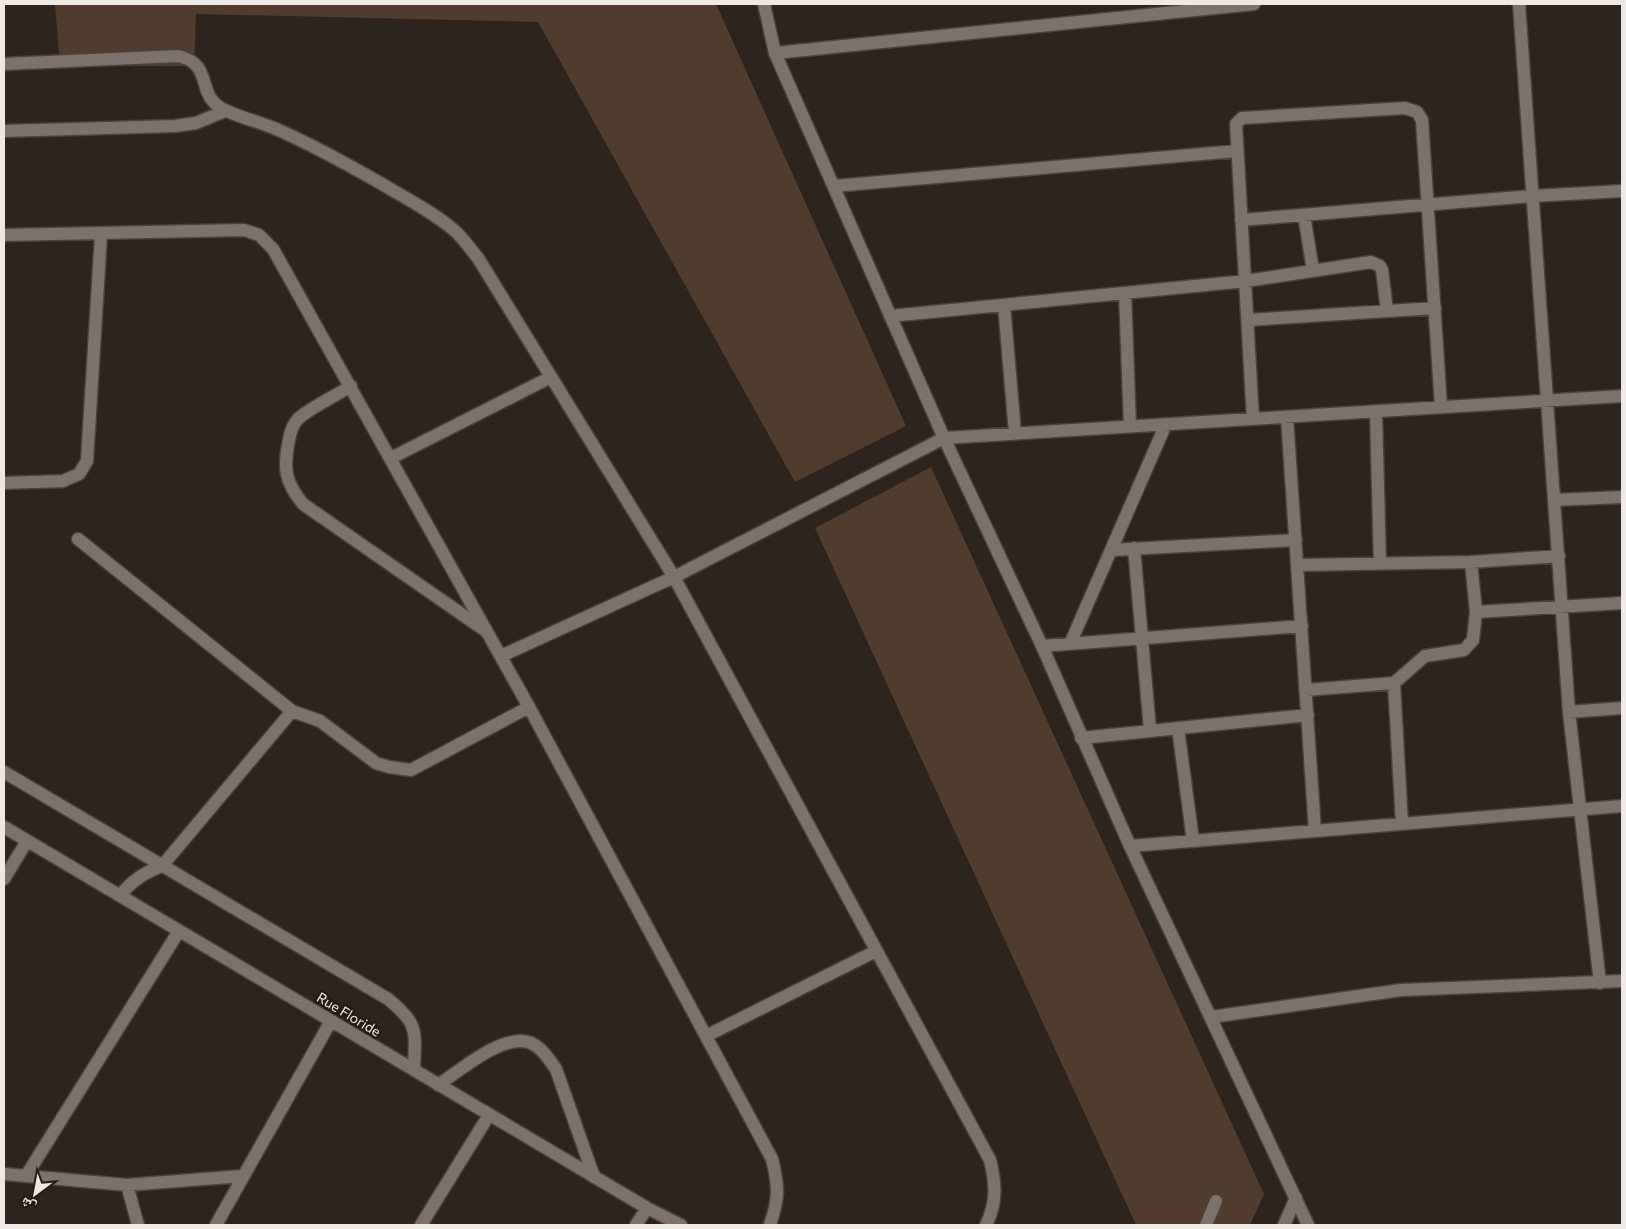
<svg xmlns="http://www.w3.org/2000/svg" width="1626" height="1229" font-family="Commissioner,'Noto Naskh Arabic',sans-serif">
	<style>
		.green { fill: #523c2d }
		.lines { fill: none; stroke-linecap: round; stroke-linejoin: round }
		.service-casing { stroke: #49423d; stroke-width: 15 }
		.minor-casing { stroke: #49423d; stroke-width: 15 }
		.tertiary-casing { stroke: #49423d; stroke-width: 15 }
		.service { stroke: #7c726b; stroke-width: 12 }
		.minor { stroke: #7c726b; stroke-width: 12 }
		.tertiary { stroke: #7c726b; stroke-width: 12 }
		.labels { text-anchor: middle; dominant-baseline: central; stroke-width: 5; stroke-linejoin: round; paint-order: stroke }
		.street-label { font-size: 14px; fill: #efe9e5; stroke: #231b15 }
	</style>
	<rect width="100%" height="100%" fill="#2d241e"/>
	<path class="green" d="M55 4H716L906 426 795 482 538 22 196 14 194 66H60Z
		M931 467 1264 1194 1250 1225H1136L815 528Z"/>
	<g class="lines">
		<defs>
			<path id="service" d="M4 131 175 126 196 123 225 111
				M351 386C337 395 308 409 298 419 293 424 290 434 289 440 283 469 285 482 303 504L486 631
				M4 772 388 999C420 1025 415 1032 414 1070
				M438 1085C461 1070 506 1030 533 1044 543 1049 550 1061 556 1069L594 1177
				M1206 1225 1216 1201"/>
			<path id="minor" d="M1519 4 1569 712 1600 983
				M775 53 1254 4
				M4 64 178 56C216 64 193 97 227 111 242 118 259 122 274 128 311 144 347 164 382 184 407 199 433 212 455 231 464 239 470 249 478 258L674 577 990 1160C996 1184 997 1203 986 1225
				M834 186 1236 151
				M1304 215 1313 270
				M1241 220 1533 196 1622 191
				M4 235 244 230 259 235 273 249 529 707 772 1159C779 1187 779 1198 770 1225
				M1125 293 1130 426
				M1004 305 1015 433
				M890 316 1246 281 1371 262 1380 266 1382 270 1387 311
				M1248 320 1435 308
				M1376 411 1380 564
				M1287 417 1315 831
				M1253 419 1236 124 1242 118 1405 108 1417 112 1422 120 1441 407
				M391 458 551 377
				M4 483 63 481 79 474 87 461 101 235
				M1555 500 1622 497
				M78 539 292 711 320 721 376 763 389 767 411 770 529 707
				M1134 548 1150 730
				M1112 550 1296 540
				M1298 565 1471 562 1559 556
				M1476 612 1622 603
				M1070 644 1166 424
				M1042 646 1302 626
				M501 656 674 577 944 438 1622 396
				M1394 683 1425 656 1464 650 1473 640 1476 612 1471 562
				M1306 690 1394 683 1402 824
				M1569 712 1622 708
				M1178 728 1193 841
				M1081 738 1308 715
				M4 827 647 1208 681 1225
				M1130 846 1622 806
				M4 879 27 841
				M120 896C131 881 145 872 162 866L292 711
				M1211 1017 1401 990 1622 981
				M706 1036 876 951
				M4 1174 127 1185 242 1176
				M26 1176 179 931
				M127 1185 138 1225
				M216 1225 331 1021
				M421 1225 489 1115
				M636 1225 647 1208"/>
			<path id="tertiary" d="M764 4 775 53 944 438 1042 646 1130 846 1308 1225
				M1284 1225 1296 1198"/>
		</defs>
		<use href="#service" class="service-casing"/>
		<use href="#minor" class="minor-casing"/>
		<use href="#tertiary" class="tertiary-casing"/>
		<use href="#service" class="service"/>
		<use href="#minor" class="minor"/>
		<use href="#tertiary" class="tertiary"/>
	</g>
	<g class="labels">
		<g class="street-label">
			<text transform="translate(349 1014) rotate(31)">Rue Floride</text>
		</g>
	</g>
	<rect width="1626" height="1229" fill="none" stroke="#efe9e5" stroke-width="10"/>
	<g transform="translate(35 1194) rotate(212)" stroke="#231b15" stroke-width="4" paint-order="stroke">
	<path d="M0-4L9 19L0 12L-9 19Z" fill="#efe9e5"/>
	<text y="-8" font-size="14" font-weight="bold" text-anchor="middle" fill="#efe9e5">ش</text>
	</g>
</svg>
